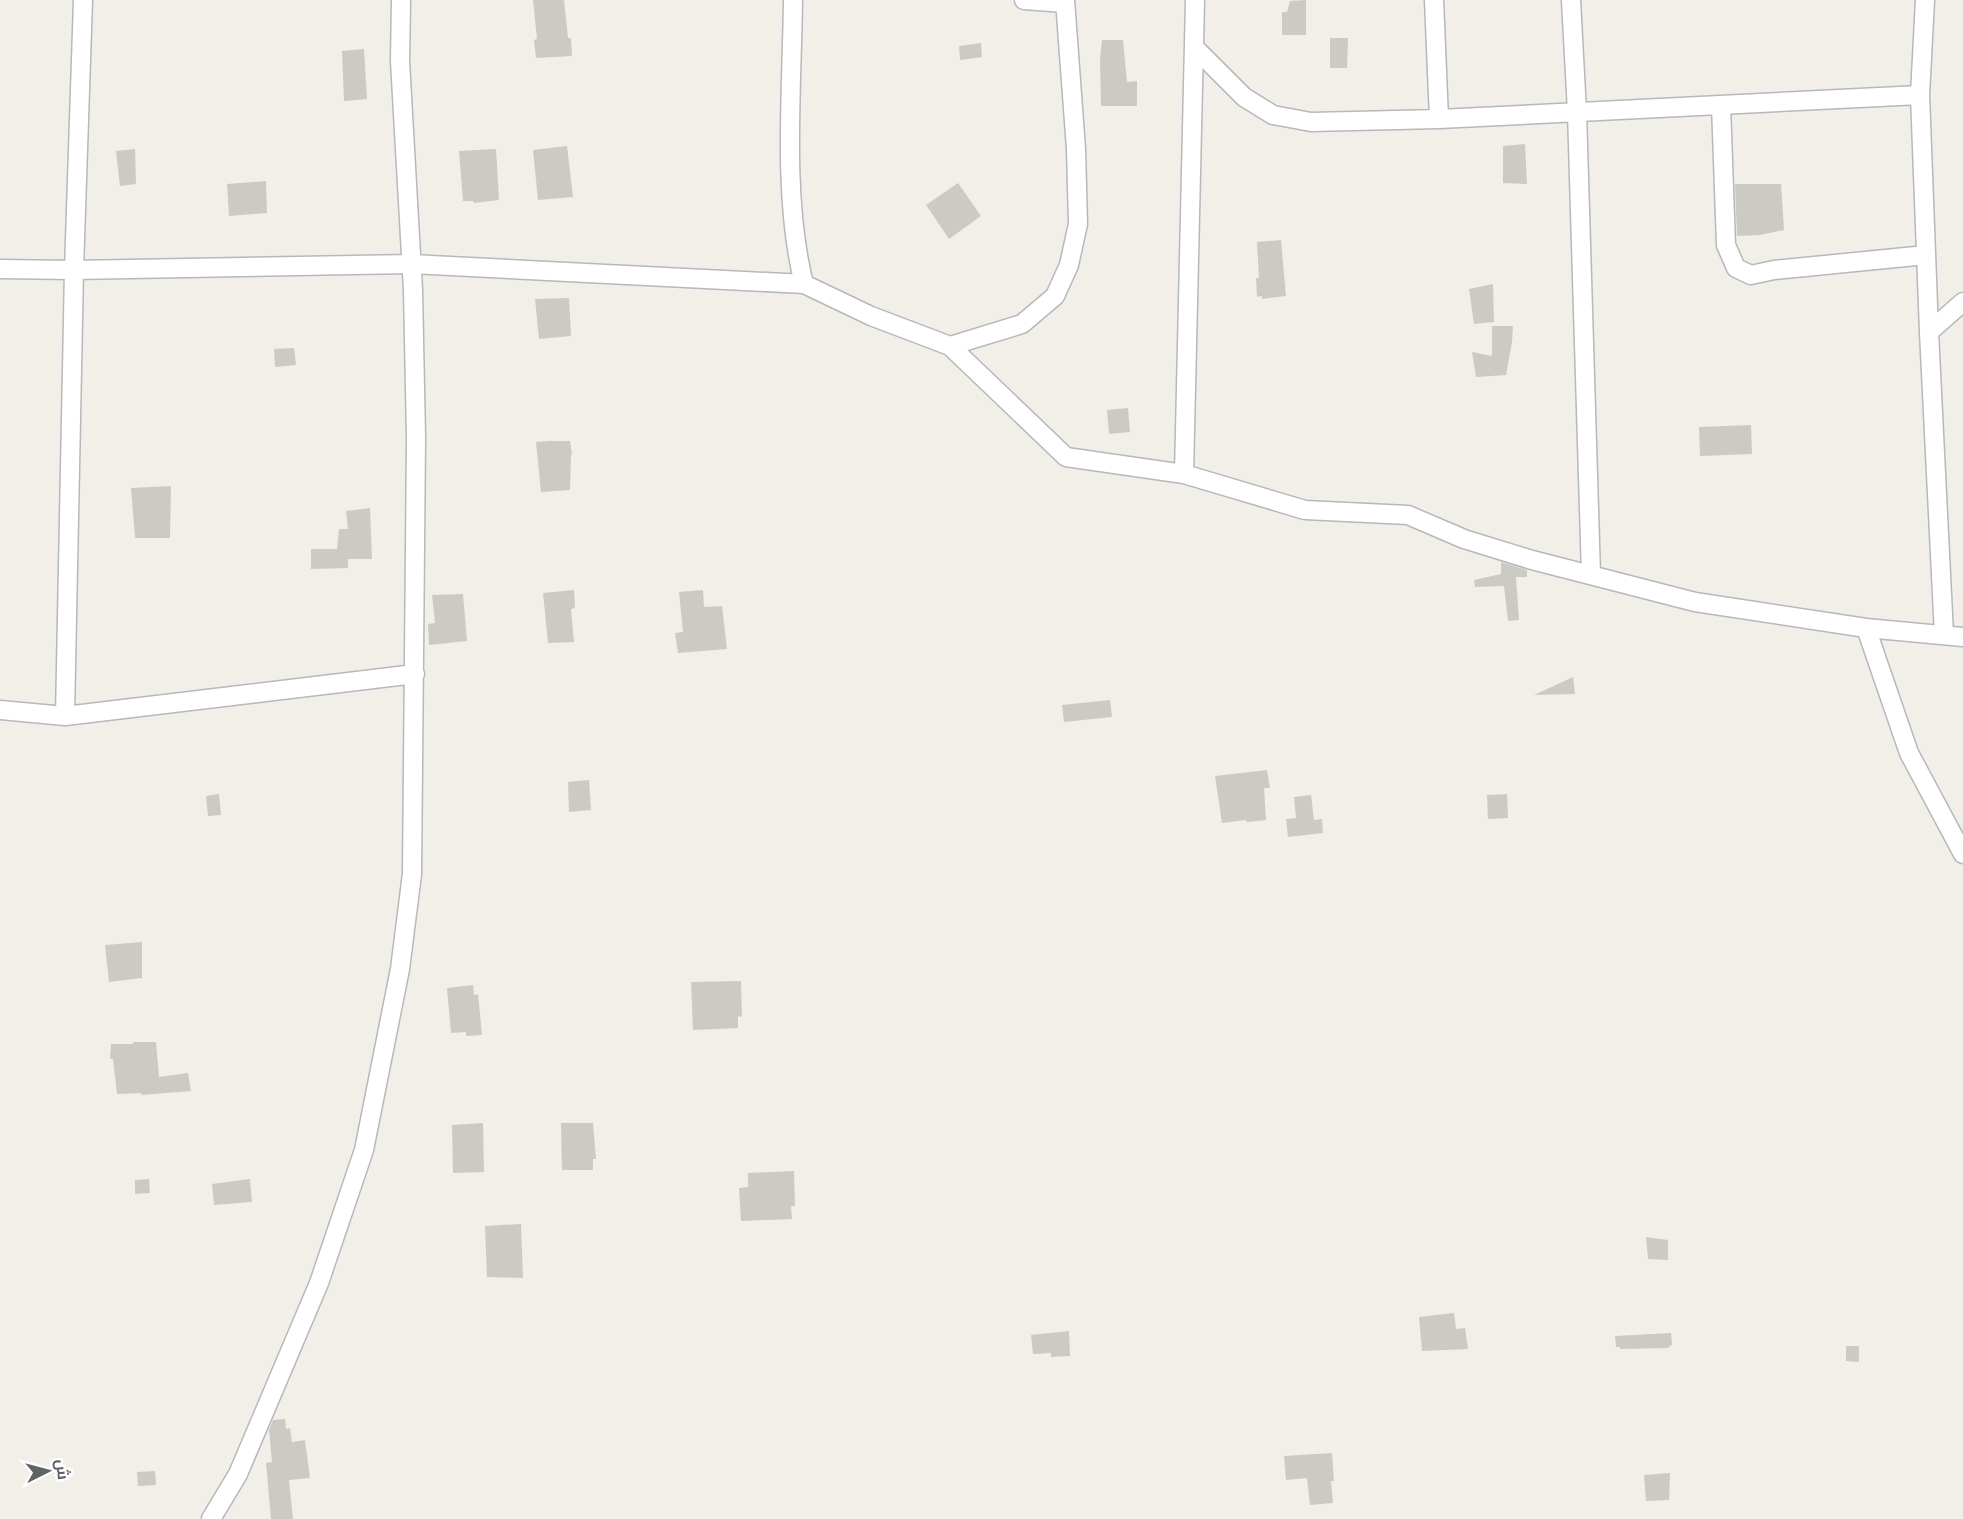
<svg xmlns="http://www.w3.org/2000/svg" width="1963" height="1519" font-family="'Open Sans',Cairo,sans-serif">
	<style>
		.building { fill: #cccac5 }
		.lines { fill: none; stroke-linecap: round; stroke-linejoin: round }
		.minor-casing { stroke: #b5b8bc; stroke-width: 21 }
		.minor { stroke: #fff; stroke-width: 18 }
	</style>
	<rect width="100%" height="100%" fill="#f1efe8"/>
	<path class="building" d="M533 0H564L568 38H571L572 56 536 58 534 40 537 39Z
		M1306 0V35H1282V12H1287L1290 1Z
		M1330 38H1348L1347 68H1330Z
		M1102 40H1123L1127 82 1137 81V106H1101L1100 60Z
		M981 43 982 57 960 60 959 46Z
		M364 49 367 99 344 101 342 51Z
		M1525 144 1527 184 1503 183V146Z
		M567 146 573 197 538 200 533 150Z
		M135 149 136 184 120 186 116 151Z
		M496 149 499 200 474 203 473 201H463L459 151Z
		M266 181 267 213 229 216 227 184Z
		M958 183 981 216 949 239 926 205Z
		M1735 184H1781L1784 230 1760 235 1737 236Z
		M1281 240 1286 296 1262 299V296L1257 297 1256 278H1259L1257 242Z
		M1493 284 1494 322 1474 324 1469 289Z
		M569 298 571 336 539 339 535 299Z
		M1492 326H1513L1512 342 1506 375 1476 377 1472 352 1492 356Z
		M294 348 296 365 275 367 274 349Z
		M1128 408 1130 432 1109 434 1107 410Z
		M1751 425 1752 454 1700 456 1699 427Z
		M550 441H570L572 455H571L570 490 541 492 536 442Z
		M171 486 170 538H135L131 488Z
		M370 508 372 559H348V568L311 569V549H337L339 529H348L346 511Z
		M1501 562 1527 570V577H1516L1519 620 1508 621 1504 586 1475 587 1474 580 1501 574Z
		M574 590 575 608 571 609 574 642 548 643 543 593Z
		M703 590 704 607 722 606 727 649 678 653 675 633 683 632 679 592Z
		M463 594 467 641 429 645 428 624 435 623 432 595Z
		M1573 677 1575 694 1534 695Z
		M1110 700 1112 717 1064 722 1062 705Z
		M1267 770 1270 788H1264L1266 820 1247 822 1246 820 1222 823 1215 776Z
		M589 780 591 810 569 812 568 782Z
		M219 794 221 815 208 816 206 796Z
		M1507 794 1508 818 1488 819 1487 795Z
		M1311 795 1314 820 1322 819 1323 833 1288 837 1286 819 1296 818 1294 797Z
		M142 942V978L109 982 105 945Z
		M741 981 742 1017 738 1016V1028L693 1030 691 982Z
		M473 985 474 995 478 994 482 1035 466 1036V1032L451 1033 447 988Z
		M133 1042H156L159 1077 188 1073 191 1091 141 1095V1093L117 1094 113 1059H110L111 1044H133Z
		M483 1123 484 1172 453 1173 452 1125Z
		M561 1123H593L596 1159H593V1170H562Z
		M794 1171 795 1206H791L792 1219 741 1221 739 1188 748 1187V1173Z
		M149 1179 150 1193 135 1194V1180Z
		M250 1179 252 1202 214 1205 212 1184Z
		M521 1224 523 1278 487 1277 485 1226Z
		M1646 1237 1668 1240V1260L1648 1259Z
		M1454 1313 1456 1329 1465 1328 1468 1349 1422 1351 1419 1317Z
		M1069 1331 1070 1356 1051 1357V1353L1033 1354 1031 1335Z
		M1671 1333 1672 1345 1669 1346V1348L1620 1349V1347H1616L1615 1336Z
		M1846 1346H1859V1362L1846 1361Z
		M285 1419 286 1429 290 1428 292 1442 305 1440 310 1478 289 1480 293 1519H271L266 1463 272 1462 269 1430 273 1420Z
		M1332 1453 1334 1481H1331L1333 1503 1310 1505 1307 1478 1286 1480 1284 1456Z
		M155 1471 156 1485 138 1486 137 1472Z
		M1670 1473 1669 1500 1646 1501 1644 1475Z"/>
	<g class="lines">
		<defs>
			<path id="minor" d="M793 0C792 90 782 197 804 284
				M1024 0 1065 3
				M1434 0 1439 119
				M1571 0 1577 112 1591 575
				M1925 0 1920 95 1929 332 1944 635
				M1194 47 1244 97 1273 115 1311 122 1439 119 1920 95
				M1721 105 1726 245 1736 268 1751 275 1774 270 1926 255
				M0 269 74 270 411 264 804 284 871 316 950 346 1066 457 1184 474 1305 510 1408 515 1464 539 1532 560 1695 602 1866 628 1963 637
				M1929 332 1963 302
				M950 346 1022 324 1055 296 1069 265 1078 224 1076 149 1065 0
				M1184 474 1195 0
				M1866 628 1909 753 1963 854
				M0 710 65 716 415 674
				M65 716 74 270 83 0
				M211 1519 238 1474 319 1283 364 1150 400 969 412 874 416 438 413 290 400 61 401 0"/>
		</defs>
		<use href="#minor" class="minor-casing"/>
		<use href="#minor" class="minor"/>
	</g>
	<g transform="translate(48 1471) rotate(84)" stroke="#ffffff" stroke-width="4.5" paint-order="stroke">
	<path d="M0-4.5L10 22L0 15L-10 22Z" fill="#5f6368"/>
	<text y="-9" font-size="16" font-weight="bold" text-anchor="middle" fill="#5f6368">ش</text>
	</g>
</svg>
